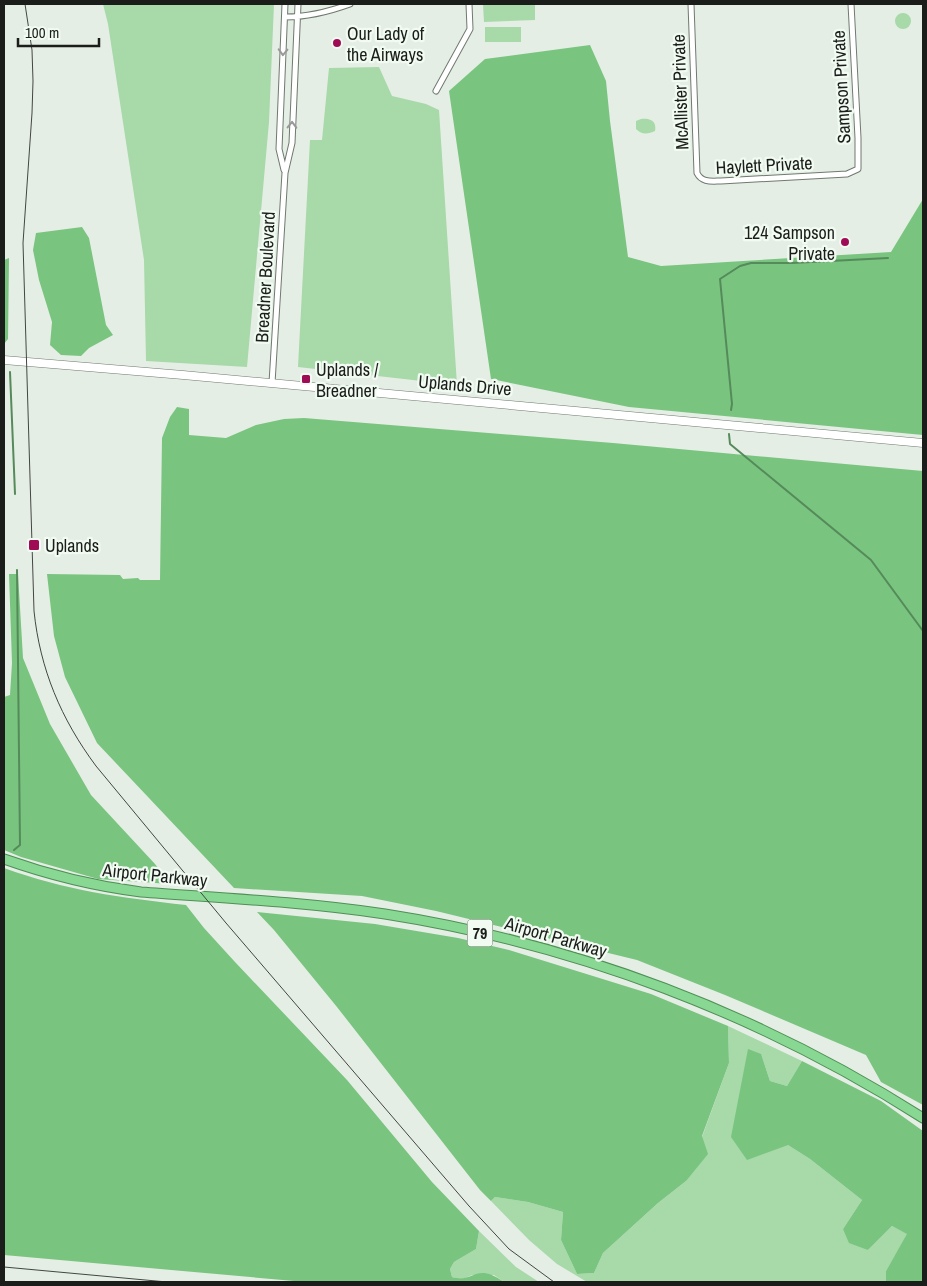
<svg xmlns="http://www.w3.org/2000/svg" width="927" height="1286" font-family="'Archivo Narrow',sans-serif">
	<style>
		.green { fill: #a7d9a9 }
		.forest { fill: #79c47f }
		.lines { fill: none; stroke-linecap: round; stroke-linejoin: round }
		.stream { stroke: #558a5a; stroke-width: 2 }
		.minor-casing { stroke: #707970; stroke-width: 7 }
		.secondary-casing { stroke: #707970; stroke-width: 9 }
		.trunk-casing { stroke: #4f8f56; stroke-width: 11 }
		.minor { stroke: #fff; stroke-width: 5 }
		.secondary { stroke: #fff; stroke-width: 8 }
		.trunk { stroke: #88d792; stroke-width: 9 }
		.tram { stroke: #424642; stroke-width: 1 }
		.oneway { stroke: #989998 }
		.poi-dot { fill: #9f0c55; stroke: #f2fbf2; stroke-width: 2 }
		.labels { text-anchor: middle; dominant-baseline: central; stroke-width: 4.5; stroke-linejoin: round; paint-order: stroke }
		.shield { fill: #f2fbf2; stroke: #5b605b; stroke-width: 1 }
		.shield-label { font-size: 16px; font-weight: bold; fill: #1a1d1a }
		.poi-label { font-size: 18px; fill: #1a1d1a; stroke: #f2fbf2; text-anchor: start }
		.street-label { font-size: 18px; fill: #1a1d1a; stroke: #f2fbf2 }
	</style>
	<rect width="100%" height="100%" fill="#e5eee5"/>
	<path class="green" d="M103 4H274L269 122 247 367 146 361 144 260 108 24Z
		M483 4H535V20L484 22Z
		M895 21a8 8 0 1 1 16 0a8 8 0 1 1-16 0Z
		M485 27H521V42H485Z
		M379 67 392 96 426 104 439 110 457 385 298 367 310 140H322L329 68Z
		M641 119C650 118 657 121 655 131 648 134 642 135 636 129V121Z
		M728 1026 802 1061 787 1086 770 1081 761 1054 788 1145 810 1159 862 1200 843 1229 868 1250 892 1226 908 1234 886 1271V1282H587L557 1264 529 1240 491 1201 495 1197 528 1202 563 1212 561 1240 577 1274 594 1273 603 1253 658 1203 686 1181 729 1063Z
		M479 1231 516 1267 539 1282H504L494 1275H472L461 1280 452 1277 450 1269 454 1262 476 1249Z"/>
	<path class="forest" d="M590 45 606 81 610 121 628 257 661 266 891 252 923 199V435L629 407 491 379 449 91 485 59Z
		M82 227 89 238 106 325 113 335 89 348 81 356 61 355 50 345 52 322 39 280 33 250 36 233Z
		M9 258 8 339 4 344V260Z
		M177 407 189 409V435L226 438 256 425 284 419 304 418 613 443 923 471V1105L881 1082 866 1055 725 995 637 960 436 911 362 896 234 888 97 743 65 677 54 636 47 574 120 575 123 579 138 578 140 580H160L162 438 170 417Z
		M9 574H18L23 658 50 724 91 795 155 864 170 884 98 879 21 857 4 850V697L10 695 12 663Z
		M4 868C64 890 122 898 186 905L204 928 235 962 347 1080 432 1182 479 1231 476 1249 454 1262 450 1269 452 1277C474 1284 475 1261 504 1282L294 1281 4 1255Z
		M257 912 375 924 458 938 509 950 651 994 728 1026 729 1063 702 1136 708 1154 686 1181 658 1203 603 1253 594 1273 577 1274 561 1240 563 1212 528 1202 495 1197 491 1201 480 1190 337 1007 274 930Z
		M748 1049 761 1054 770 1081 787 1086 802 1061 881 1101 923 1131V1282H886V1271L907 1234 892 1226 868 1250 849 1243 843 1229 862 1200 810 1159 788 1145 747 1160 731 1137Z"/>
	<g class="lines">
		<path class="stream" d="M10 372 15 494
			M731 410 732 404 720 279 740 266 751 263H792L888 258
			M729 434 730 444 871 560 923 631
			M14 850 20 845 17 570"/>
		<defs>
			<path id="minor" d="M691 4 697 173C702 183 712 181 721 181L847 174 858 169V138L851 4
				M285 17C308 17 328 12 350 4
				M436 91 470 29 469 4
				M284 170 279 149 285 4
				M272 383 285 173 292 143 298 4"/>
			<path id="secondary" d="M4 360 183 375 923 443"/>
			<path id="trunk" d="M4 859C49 875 94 886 141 892 222 898 304 902 385 914 576 944 760 1014 923 1118"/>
		</defs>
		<use href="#minor" class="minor-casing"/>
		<use href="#secondary" class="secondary-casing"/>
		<use href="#trunk" class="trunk-casing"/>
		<use href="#minor" class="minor"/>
		<use href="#secondary" class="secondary"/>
		<use href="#trunk" class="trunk"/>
		<path class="tram" d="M25 4 32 50 33 81 32 113 23 243 34 611C40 669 61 719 96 766L226 923 469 1206 509 1249 554 1282
			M4 1267 167 1282"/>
	</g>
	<defs><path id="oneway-chevron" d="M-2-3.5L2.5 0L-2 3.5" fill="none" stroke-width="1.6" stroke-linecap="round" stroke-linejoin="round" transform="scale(1.25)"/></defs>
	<g class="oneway">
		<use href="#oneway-chevron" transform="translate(283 52) rotate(92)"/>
		<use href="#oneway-chevron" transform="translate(292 125) rotate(-89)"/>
	</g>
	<g class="poi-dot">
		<circle cx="337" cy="43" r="5"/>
		<circle cx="845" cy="242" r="5"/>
		<rect x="301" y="374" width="10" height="10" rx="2.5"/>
		<rect x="28" y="539" width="12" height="12" rx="2.5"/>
	</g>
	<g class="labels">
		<rect class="shield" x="467.5" y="919.5" width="25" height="27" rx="4"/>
		<g class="shield-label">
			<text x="480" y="933">79</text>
		</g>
		<g class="poi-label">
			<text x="347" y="33">Our Lady of<tspan x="347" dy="21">the Airways</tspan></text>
			<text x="835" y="232" text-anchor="end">124 Sampson<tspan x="835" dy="21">Private</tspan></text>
			<text x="316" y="369">Uplands /<tspan x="316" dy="21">Breadner</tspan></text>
			<text x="45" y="545">Uplands</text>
		</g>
		<g class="street-label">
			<text transform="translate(841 87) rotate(-93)">Sampson Private</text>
			<text transform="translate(680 92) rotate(-92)">McAllister Private</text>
			<text transform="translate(764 165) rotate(-3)">Haylett Private</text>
			<text transform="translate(265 277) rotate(-87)">Breadner Boulevard</text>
			<text transform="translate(465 385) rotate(5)">Uplands Drive</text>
			<text transform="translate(155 875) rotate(6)">Airport Parkway</text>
			<text transform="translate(556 937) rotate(16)">Airport Parkway</text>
		</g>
	</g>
	<rect width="927" height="1286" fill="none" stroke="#1a1d1a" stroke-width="10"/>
	<path d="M18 38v8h81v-8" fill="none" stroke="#1a1d1a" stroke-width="2.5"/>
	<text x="25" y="38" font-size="15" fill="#1a1d1a" stroke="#f2fbf2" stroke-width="4" paint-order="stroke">100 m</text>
</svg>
